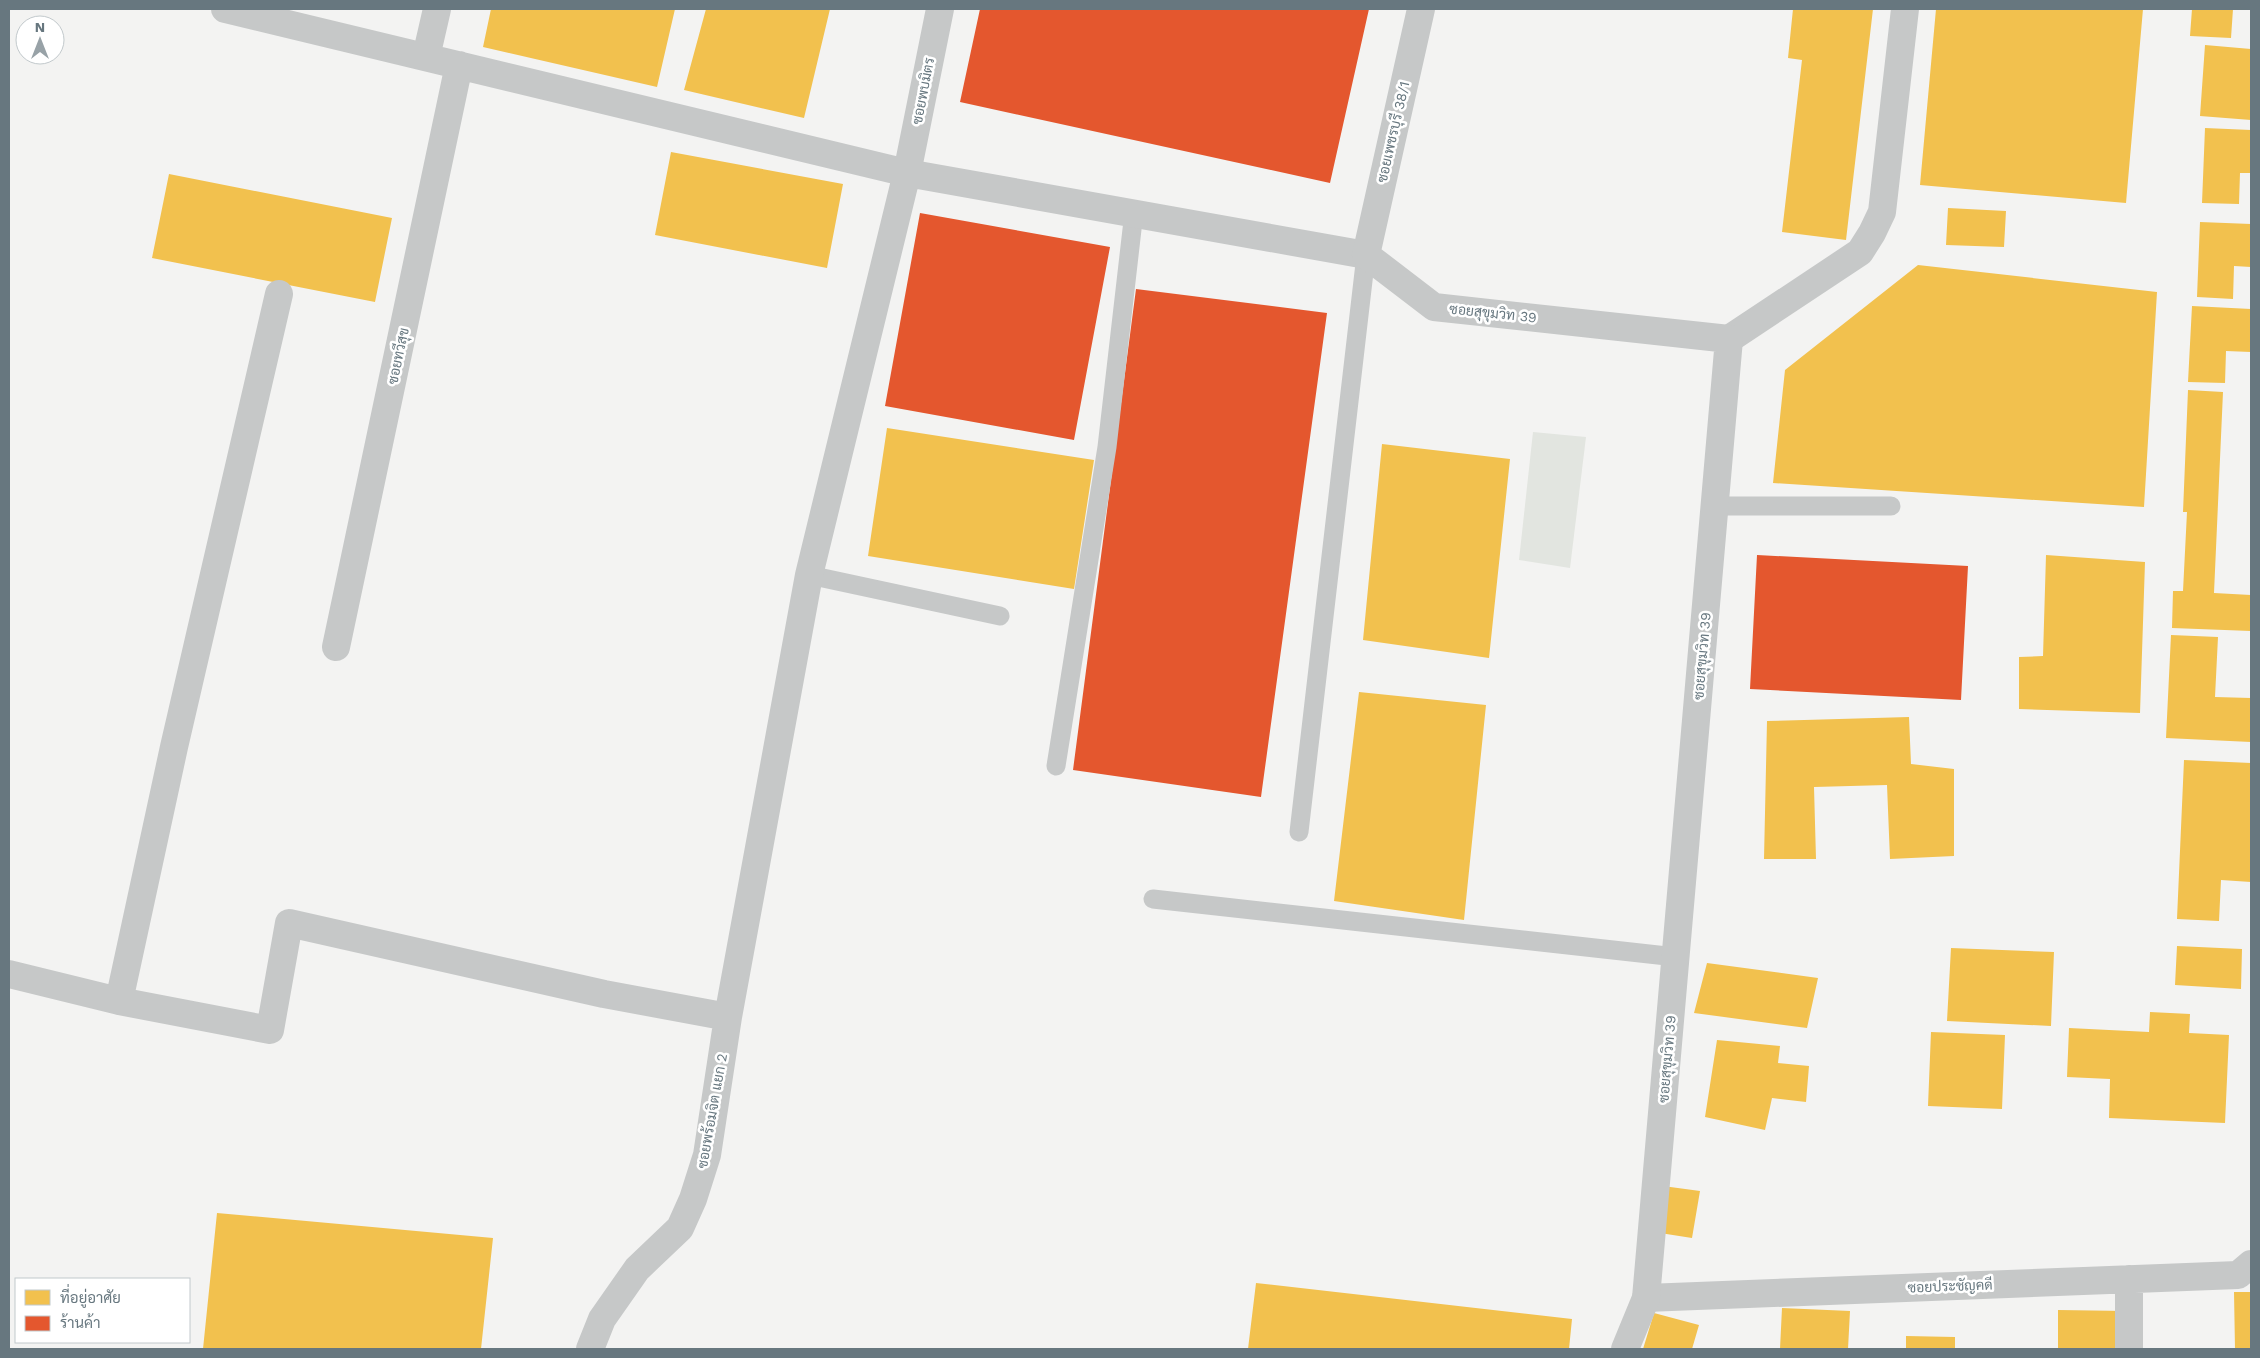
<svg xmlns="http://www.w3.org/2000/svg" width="2260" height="1358" font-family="'Work Sans',Sarabun,sans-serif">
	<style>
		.green { fill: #e2e5e0 }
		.homes { fill: #f2c14e }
		.shops { fill: #e4572e }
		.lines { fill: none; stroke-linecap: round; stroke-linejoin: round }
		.service { stroke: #c6c8c8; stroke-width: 19 }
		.minor { stroke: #c6c8c8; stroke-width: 28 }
		.tertiary { stroke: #c6c8c8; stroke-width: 28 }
		.labels { text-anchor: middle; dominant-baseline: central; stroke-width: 5; stroke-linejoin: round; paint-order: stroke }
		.street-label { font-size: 14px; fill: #67777f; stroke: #fff }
	</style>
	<rect width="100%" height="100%" fill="#f3f3f2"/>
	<path class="green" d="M1533 432 1586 437 1570 568 1519 560Z"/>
	<path class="homes" d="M491 9H675L657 87 483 47Z
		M706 9H830L804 118 684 90Z
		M1793 9H1873L1846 240 1782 232 1802 60 1788 58Z
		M1936 9H2143L2126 203 1920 185Z
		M2192 9H2233L2231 38 2190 36Z
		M2205 45 2251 49V120L2200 116Z
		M2205 128 2251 130V173H2240L2239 204 2202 203Z
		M671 152 843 184 827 268 655 235Z
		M169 174 392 218 375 302 152 258Z
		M1948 208 2006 211 2004 247 1946 245Z
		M2200 222 2251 224V267L2234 266 2233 299 2197 297Z
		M1918 265 2157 292 2144 507 1773 483 1785 370Z
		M2192 306 2251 309V352L2226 351 2225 383 2188 382Z
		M2188 390 2223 392 2214 593 2251 595V631L2172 628 2173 591H2183L2187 512H2183Z
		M887 428 1094 460 1074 589 868 556Z
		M1382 444 1510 459 1489 658 1363 640Z
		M2046 555 2145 562 2140 713 2019 709V657L2043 656Z
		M2171 635 2218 637 2215 697 2251 698V742L2166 738Z
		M1359 692 1486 705 1464 920 1334 901Z
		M1909 717 1911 764 1954 769V856L1890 859 1887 785 1814 787 1816 859H1764L1767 721Z
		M2184 760 2251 763V882L2221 880 2219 921 2177 919Z
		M2177 946 2242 949 2241 989 2175 985Z
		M1951 948 2054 952 2051 1026 1947 1021Z
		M1707 963 1818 978 1807 1028 1694 1013Z
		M2150 1012 2190 1014 2189 1033 2229 1035 2225 1123 2109 1118 2110 1079 2067 1077 2069 1028 2149 1032Z
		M1931 1032 2005 1035 2002 1109 1928 1106Z
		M1717 1040 1780 1046 1778 1063 1809 1066 1806 1102 1772 1098 1765 1130 1705 1117Z
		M1663 1186 1700 1191 1692 1238 1660 1233Z
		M217 1213 493 1238 481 1349H203Z
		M1256 1283 1572 1319 1569 1349H1248Z
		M2234 1292H2251V1349H2235Z
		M1782 1308 1850 1311 1848 1349H1780Z
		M2058 1310 2126 1311 2125 1349H2058Z
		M1654 1313 1699 1325 1692 1349H1643Z
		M1906 1336 1955 1337V1349H1906Z"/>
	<path class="shops" d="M980 9H1369L1330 183 960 102Z
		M920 213 1110 247 1074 440 885 406Z
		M1136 289 1327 313 1261 797 1073 770Z
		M1757 555 1968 566 1961 700 1750 689Z"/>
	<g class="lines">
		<path class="service" d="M1715 506H1891
			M809 575 1000 616
			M1056 766 1107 447 1134 212
			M1299 832 1366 255
			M1153 899 1676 957"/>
		<path class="minor" d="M225 9 907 173 1366 255
			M426 57 437 9
			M1729 339 1860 252 1872 233 1882 212 1905 9
			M336 647 459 65
			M9 974 119 1001 270 1030 289 923 604 994 728 1017
			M119 1001 174 747 279 294
			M2129 1279V1349
			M1646 1298 2238 1275 2251 1264
			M590 1349 602 1319 637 1269 680 1228 693 1199 707 1155 728 1017 809 575 907 173 940 9"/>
		<path class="tertiary" d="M1421 9 1366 255 1434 307 1729 339 1646 1298 1625 1349"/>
	</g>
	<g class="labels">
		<g class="street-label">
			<text transform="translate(923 91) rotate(-79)">ซอยพบมิตร</text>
			<text transform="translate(1393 132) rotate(-77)">ซอยเพชรบุรี 38/1</text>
			<text transform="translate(1493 313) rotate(6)">ซอยสุขุมวิท 39</text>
			<text transform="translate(398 356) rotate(-78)">ซอยทวีสุข</text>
			<text transform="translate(1702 656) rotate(-85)">ซอยสุขุมวิท 39</text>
			<text transform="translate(1667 1059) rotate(-85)">ซอยสุขุมวิท 39</text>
			<text transform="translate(712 1111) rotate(-80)">ซอยพร้อมจิต แยก 2</text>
			<text transform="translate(1950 1286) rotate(-2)">ซอยประชัญคดี</text>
		</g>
	</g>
	<rect width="2260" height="1358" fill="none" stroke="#67777f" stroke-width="20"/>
	<rect x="15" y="1278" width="175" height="65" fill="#ffffff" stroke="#c2c9cc"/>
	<rect x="25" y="1290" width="25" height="15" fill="#f2c14e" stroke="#c2c9cc"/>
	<text x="60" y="1303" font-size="15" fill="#67777f">ที่อยู่อาศัย</text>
	<rect x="25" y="1316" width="25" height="15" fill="#e4572e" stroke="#c2c9cc"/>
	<text x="60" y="1328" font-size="15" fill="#67777f">ร้านค้า</text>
	<g transform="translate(40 40)"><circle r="24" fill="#ffffff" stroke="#c2c9cc"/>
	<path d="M0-4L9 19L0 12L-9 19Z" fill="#98a2a7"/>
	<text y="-8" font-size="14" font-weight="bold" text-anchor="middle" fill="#67777f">N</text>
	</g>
</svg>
